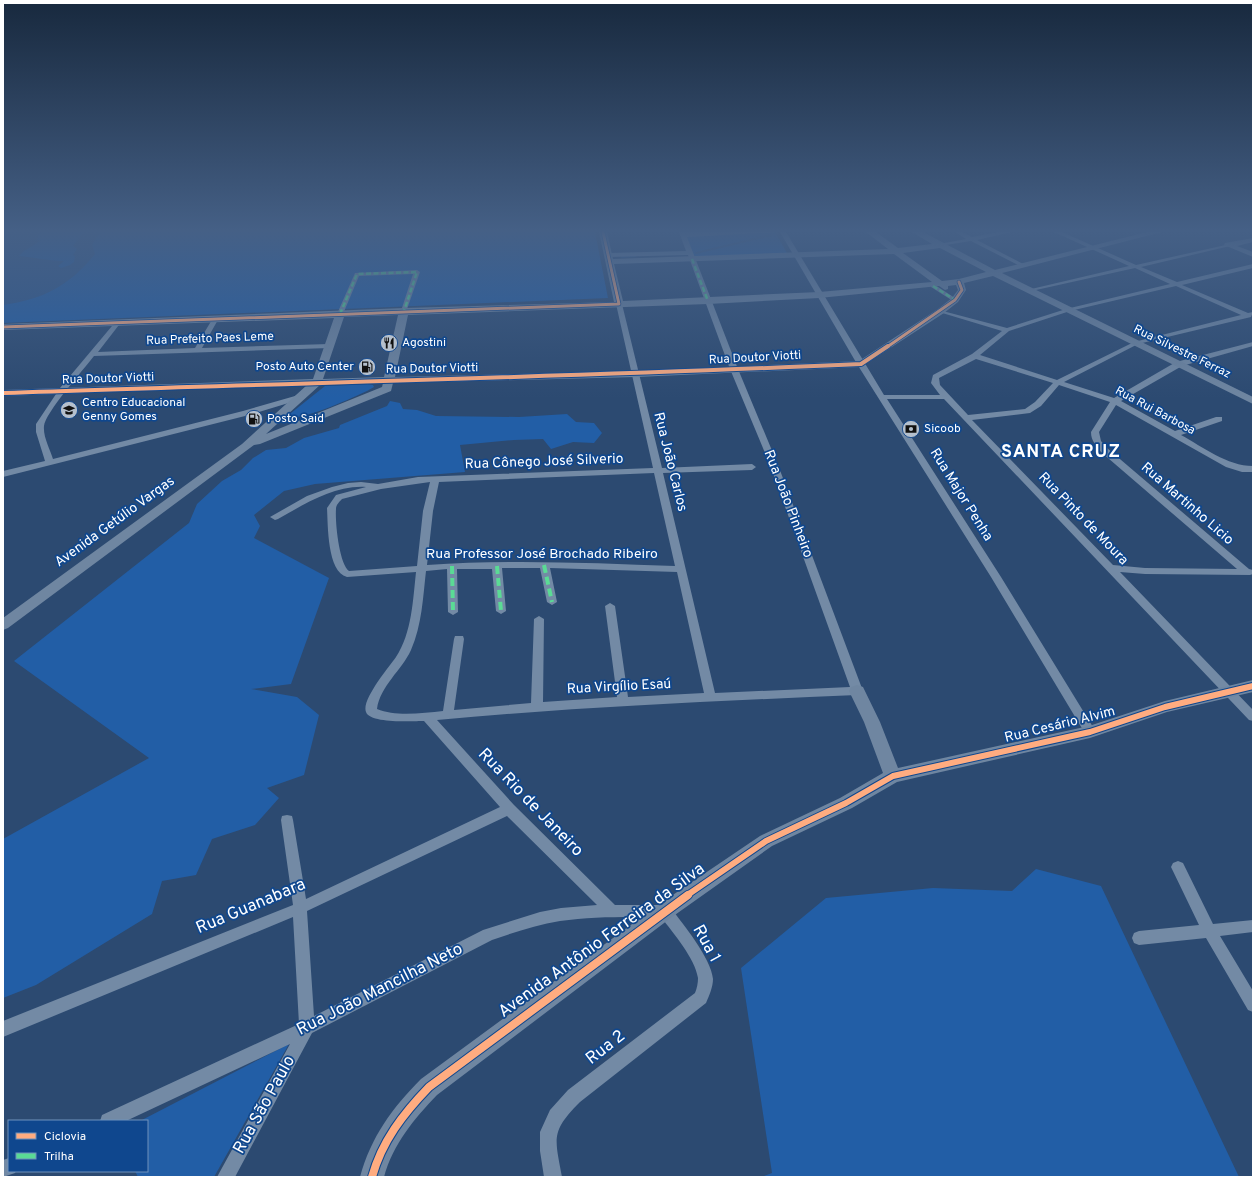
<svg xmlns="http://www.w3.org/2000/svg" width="1256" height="1180" font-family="Overpass,sans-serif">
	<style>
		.green { fill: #225ea6 }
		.water { fill: #2e568a }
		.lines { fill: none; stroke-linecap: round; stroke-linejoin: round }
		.stream { stroke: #2e568a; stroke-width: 2 }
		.street { fill: #738aa5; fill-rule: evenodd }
		.secondary { fill: #6f86a1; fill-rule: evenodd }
		.quiet-far1 { stroke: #5adb95; stroke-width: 2.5; stroke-dasharray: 5 2.5; stroke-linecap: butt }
		.quiet { stroke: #5adb95; stroke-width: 4; stroke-dasharray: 8 4; stroke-linecap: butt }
		.cycleway-far3-casing { stroke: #0f478e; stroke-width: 4.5 }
		.cycleway-far2-casing { stroke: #0f478e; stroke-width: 6 }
		.cycleway-far1-casing { stroke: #0f478e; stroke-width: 8 }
		.cycleway-casing { stroke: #0f478e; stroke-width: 10 }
		.cycleway-far3 { stroke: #ffac80; stroke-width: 3 }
		.cycleway-far2 { stroke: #ffac80; stroke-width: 4 }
		.cycleway-far1 { stroke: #ffac80; stroke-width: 6 }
		.cycleway { stroke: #ffac80; stroke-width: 8 }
		.labels { text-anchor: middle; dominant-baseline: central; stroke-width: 3.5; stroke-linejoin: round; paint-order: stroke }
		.far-street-label { font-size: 12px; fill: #fff; stroke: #0f478e }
		.far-poi-label { font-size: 12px; fill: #fff; stroke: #0f478e; text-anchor: start }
		.street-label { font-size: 14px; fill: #fff; stroke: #0f478e }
		.near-street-label { font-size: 17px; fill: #fff; stroke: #0f478e }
		.district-label { font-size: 18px; font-weight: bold; letter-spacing: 1px; fill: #fff; stroke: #0f478e }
	</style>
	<rect width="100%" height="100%" fill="#2c4a71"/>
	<path class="green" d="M3 232H595L608 298 3 323Z
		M775 232 787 253 692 257 686 235Z
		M368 384 373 385 374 387 367 391C349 399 304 421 286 417L325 386Z
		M390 401 400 403 403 409 417 410 436 416 519 417 567 414 576 422 594 423 602 433 594 443 573 442 551 449 543 439 514 440 460 445 465 472 315 484 284 491 254 515 260 526 254 538 329 578 291 684 251 689 297 697 319 715 304 775 267 788 279 798 255 825 212 839 196 875 162 881 152 914 36 985 3 998V839L149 758 14 661 189 523 197 504 222 481 241 470 253 458 266 450 286 448 304 438 339 428 340 425 387 406Z
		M1036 869 1101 886 1239 1177H761L772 1173 741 968 826 898 933 888 1012 891Z
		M289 1044 214 1177H138L135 1171H147V1121H140Z"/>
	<path class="water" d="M3 232H40L37 239 40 241 24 251 19 256C33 257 49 261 64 261L58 266 61 268 70 265 74 262 75 256 73 255 77 249 73 246 84 232H100L92 245 95 254C69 286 44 299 3 305Z"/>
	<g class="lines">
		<path class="stream" d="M696 253 771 235
			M622 257 635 256"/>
		<path class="street" d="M679 232H779L687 237 738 369 778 465 863 691 861 694 857 695C717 701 577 707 437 720L514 805 615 905H665L670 907C683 924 711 958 713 979 713 987 709 996 706 1003L580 1102C550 1132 555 1138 562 1177H544L540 1151V1132L550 1110 568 1090 695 993C697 988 698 983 698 978 695 958 673 933 661 917 628 917 593 916 560 921 537 925 515 932 492 940L312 1033 235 1177H217L290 1044 126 1121H100L102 1115 299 1024 293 917 3 1037V1021L293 905 281 820 282 816 287 815 292 816 293 820 306 899 500 807 424 721C414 721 370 724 366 712 361 700 389 667 396 657 412 633 413 599 416 572L347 577C327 572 328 525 327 508L336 495 366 487C334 485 305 504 278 519L275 520 270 517 307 496 332 487 348 483 361 482 378 484 418 477 653 468 616 304 617 303 622 304 662 468 752 464 756 467 752 470 663 473 715 693 850 687 770 465 730 369 688 255 608 257 605 255 608 253 686 251ZM654 473 675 566C593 563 509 559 427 565L433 511 439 482ZM430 482 423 511 417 566 349 571C339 563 335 522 336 509 336 505 339 502 342 499L381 489ZM502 568H540L547 602 552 605 557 602 550 568 677 572 704 693 628 697 615 606 610 603 605 606 617 697 543 702 544 619 539 616 534 619 531 703 454 710 464 639 463 636H455L454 639 443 711C423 713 396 717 377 709 380 686 402 670 411 650 422 625 423 597 426 571L447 569 448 612 453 615 458 612 457 569H492L496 611 501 614 506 611ZM507 816 597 905 561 908 540 912 483 930 314 1016 307 911Z
			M780 232H786L884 395H940L931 383 933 375 972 354 1002 331 939 312V310L1007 328 1066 309 1170 284 1135 268 1027 292V290L1129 266 1054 232H1062L1136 265 1230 244V246L1141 267 1177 282 1253 264V268L1182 285 1248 313 1253 312 1251 317 1138 344 1064 382 1114 398 1176 362 1253 342V346L1182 366 1121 401 1175 431 1216 417H1222V421L1181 435C1203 447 1227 466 1253 466V472H1242L1226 467 1116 405 1099 432 1101 441 1107 448 1249 569 1253 570V574L1250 575 1145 574 1120 572 1253 710V721L1249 720 944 399H887L1001 577 1096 732 1094 735 1090 736 1086 735 991 577 857 364ZM1176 286 1241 315 1134 342 1057 380 980 355 1009 331 1070 311ZM976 359 1053 383 1035 402 1025 409 968 415 940 385 939 378ZM1059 385 1110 402 1091 432C1091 441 1096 445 1101 452L1237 569 1145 568 1113 565 972 420 1030 413 1041 406Z
			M955 232H962L972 237 999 232H1012L977 240 1027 266 1022 267 971 241 939 246V244L966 239Z
			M417 270 420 272 406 312 401 311 413 274 359 276 343 314 340 316 337 314 355 273Z
			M933 284 935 285 958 300 953 301 931 287V285Z
			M216 316 219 318 202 348 329 344 332 346 329 348 94 356C84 369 45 413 44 426 43 437 50 449 53 459L243 411 302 394 306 396 305 398 249 415 3 477V471L45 461 36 432V424L60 388 117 320 122 321 98 352 195 348 213 318Z
			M1178 861 1183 863 1213 924 1253 920V932L1220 936 1253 991V1012L1248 1010 1206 938 1139 945 1134 943 1132 938 1134 933 1139 931 1199 925 1171 867 1173 863Z
			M9 1158V1171H16L15 1173 3 1177V1160Z"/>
		<path class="secondary" d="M599 232H607L613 259 888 249 866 232H876L898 248 932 244 912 232H923L995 270 1147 232H1162L1002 273 1253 397V404L993 276 964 283 966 290 958 302 944 313 861 367 636 377 393 383 391 391 260 444 254 445 8 628 3 630V618L242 444 307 385 3 396V390L313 379 334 318 3 330V324L404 308 614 302ZM940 248 986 272 959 279 942 281 903 253ZM894 254 932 282 819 292 623 301 614 264ZM956 285 958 290 952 298 938 309 859 361 636 371 395 377 408 315 708 304 819 298 939 286 945 290 948 289V286ZM398 315 384 377 323 379 344 317ZM383 383 382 387 266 434 320 385Z
			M1253 238V242L1237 246 1253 252V257L1224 245 1225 243Z
			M1253 680V692L1167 712 1090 738 897 782 852 808 772 846 672 917 437 1095C414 1119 393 1144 384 1177H360C371 1137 392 1108 421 1079L658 905 760 836 840 798 883 773 864 722 849 691 851 687 857 685 863 687 880 722 898 768 1089 726 1165 701Z"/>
		<path class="quiet-far1" d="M692 259 708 301
			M933 286 955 300
			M340 314 357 274 417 272 404 311"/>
		<path class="quiet" d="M544 565 552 602
			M452 566 453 612
			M497 566 501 611"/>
		<defs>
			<path id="cycleway-far3" d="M3 327 619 304 603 232
				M887 347 955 300 962 290 959 282"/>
			<path id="cycleway-far2" d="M3 393C289 383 575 377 861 364L888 346"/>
			<path id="cycleway-far1" d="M686 896 766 841 846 803 893 776 1090 732 1165 707 1253 686"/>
			<path id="cycleway" d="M372 1177C382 1141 403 1114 429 1087L688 895"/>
		</defs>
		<use href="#cycleway-far3" class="cycleway-far3-casing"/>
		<use href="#cycleway-far2" class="cycleway-far2-casing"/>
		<use href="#cycleway-far1" class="cycleway-far1-casing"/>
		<use href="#cycleway" class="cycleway-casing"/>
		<use href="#cycleway-far3" class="cycleway-far3"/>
		<use href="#cycleway-far2" class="cycleway-far2"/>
		<use href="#cycleway-far1" class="cycleway-far1"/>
		<use href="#cycleway" class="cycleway"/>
	</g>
	<linearGradient id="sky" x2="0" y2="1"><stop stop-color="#18293e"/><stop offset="0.58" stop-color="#456086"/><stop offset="1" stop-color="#456086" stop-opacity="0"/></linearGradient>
	<rect width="1256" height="398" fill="url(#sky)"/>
	<defs>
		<symbol id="restaurant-disc" viewBox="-11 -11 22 22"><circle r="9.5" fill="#b5c0cd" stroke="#0f478e"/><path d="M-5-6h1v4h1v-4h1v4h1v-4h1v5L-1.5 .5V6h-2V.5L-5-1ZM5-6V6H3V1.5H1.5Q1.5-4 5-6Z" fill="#111"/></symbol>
		<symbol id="fuel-disc" viewBox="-11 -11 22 22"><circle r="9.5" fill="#b5c0cd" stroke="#0f478e"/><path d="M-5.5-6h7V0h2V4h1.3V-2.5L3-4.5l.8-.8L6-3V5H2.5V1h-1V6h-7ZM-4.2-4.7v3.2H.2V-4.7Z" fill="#111"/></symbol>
		<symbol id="school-disc" viewBox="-11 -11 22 22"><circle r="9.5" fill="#b5c0cd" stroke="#0f478e"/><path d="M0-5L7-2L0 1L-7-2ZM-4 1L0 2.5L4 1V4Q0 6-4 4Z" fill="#111"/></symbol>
		<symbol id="bank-disc" viewBox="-11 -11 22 22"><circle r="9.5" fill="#b5c0cd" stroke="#0f478e"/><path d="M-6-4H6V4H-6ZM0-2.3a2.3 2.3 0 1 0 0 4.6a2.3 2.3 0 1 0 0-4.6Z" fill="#111"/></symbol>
	</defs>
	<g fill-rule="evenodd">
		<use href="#restaurant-disc" x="379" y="333" width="20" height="20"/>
		<use href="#fuel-disc" x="357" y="357" width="20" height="20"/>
		<use href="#school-disc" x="59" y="400" width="20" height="20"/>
		<use href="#fuel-disc" x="244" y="409" width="20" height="20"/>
		<use href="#bank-disc" x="901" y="419" width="20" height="20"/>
	</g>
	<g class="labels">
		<g class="far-street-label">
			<text transform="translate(210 339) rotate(-2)">Rua Prefeito Paes Leme</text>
			<text transform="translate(1182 352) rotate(26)">Rua Silvestre Ferraz</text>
			<text transform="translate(755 358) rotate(-3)">Rua Doutor Viotti</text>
			<text transform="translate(432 369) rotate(-1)">Rua Doutor Viotti</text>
			<text transform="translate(108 379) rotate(-2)">Rua Doutor Viotti</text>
			<text transform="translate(1155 411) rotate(28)">Rua Rui Barbosa</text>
		</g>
		<g class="far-poi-label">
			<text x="402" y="343">Agostini</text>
			<text x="354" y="367" text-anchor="end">Posto Auto Center</text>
			<text x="82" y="403">Centro Educacional<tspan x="82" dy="14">Genny Gomes</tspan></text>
			<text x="267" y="419">Posto Said</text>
			<text x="924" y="429">Sicoob</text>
		</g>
		<g class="street-label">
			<text transform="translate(544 462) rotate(-2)">Rua Cônego José Silverio</text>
			<text transform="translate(670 462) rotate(76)">Rua João Carlos</text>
			<text transform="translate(961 495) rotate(58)">Rua Major Penha</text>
			<text transform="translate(788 504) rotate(69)">Rua João Pinheiro</text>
			<text transform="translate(1187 504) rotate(41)">Rua Martinho Licio</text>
			<text transform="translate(1083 519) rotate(46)">Rua Pinto de Moura</text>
			<text transform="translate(115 522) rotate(-36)">Avenida Getúlio Vargas</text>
			<text x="542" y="554">Rua Professor José Brochado Ribeiro</text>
			<text transform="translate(619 687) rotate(-3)">Rua Virgílio Esaú</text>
			<text transform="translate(1060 725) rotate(-14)">Rua Cesário Alvim</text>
		</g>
		<g class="near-street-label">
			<text transform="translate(530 803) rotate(46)">Rua Rio de Janeiro</text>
			<text transform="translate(251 907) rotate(-23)">Rua Guanabara</text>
			<text transform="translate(602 941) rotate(-36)">Avenida Antônio Ferreira da Silva</text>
			<text transform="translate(706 944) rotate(61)">Rua 1</text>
			<text transform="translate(380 990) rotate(-27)">Rua João Mancilha Neto</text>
			<text transform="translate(606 1048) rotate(-38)">Rua 2</text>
			<text transform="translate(265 1105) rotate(-61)">Rua São Paulo</text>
		</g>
		<g class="district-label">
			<text x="1061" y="452">SANTA CRUZ</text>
		</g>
	</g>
	<rect width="1256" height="1180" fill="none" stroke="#ffffff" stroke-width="8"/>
	<rect x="8" y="1120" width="140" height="52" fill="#0f478e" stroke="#6f91bb"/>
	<rect x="16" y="1133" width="20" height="6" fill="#ffac80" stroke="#6f91bb"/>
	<text x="44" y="1140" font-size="12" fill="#ffffff">Ciclovia</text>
	<rect x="16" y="1153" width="20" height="6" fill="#5adb95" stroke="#6f91bb"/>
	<text x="44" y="1160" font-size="12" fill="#ffffff">Trilha</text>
</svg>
